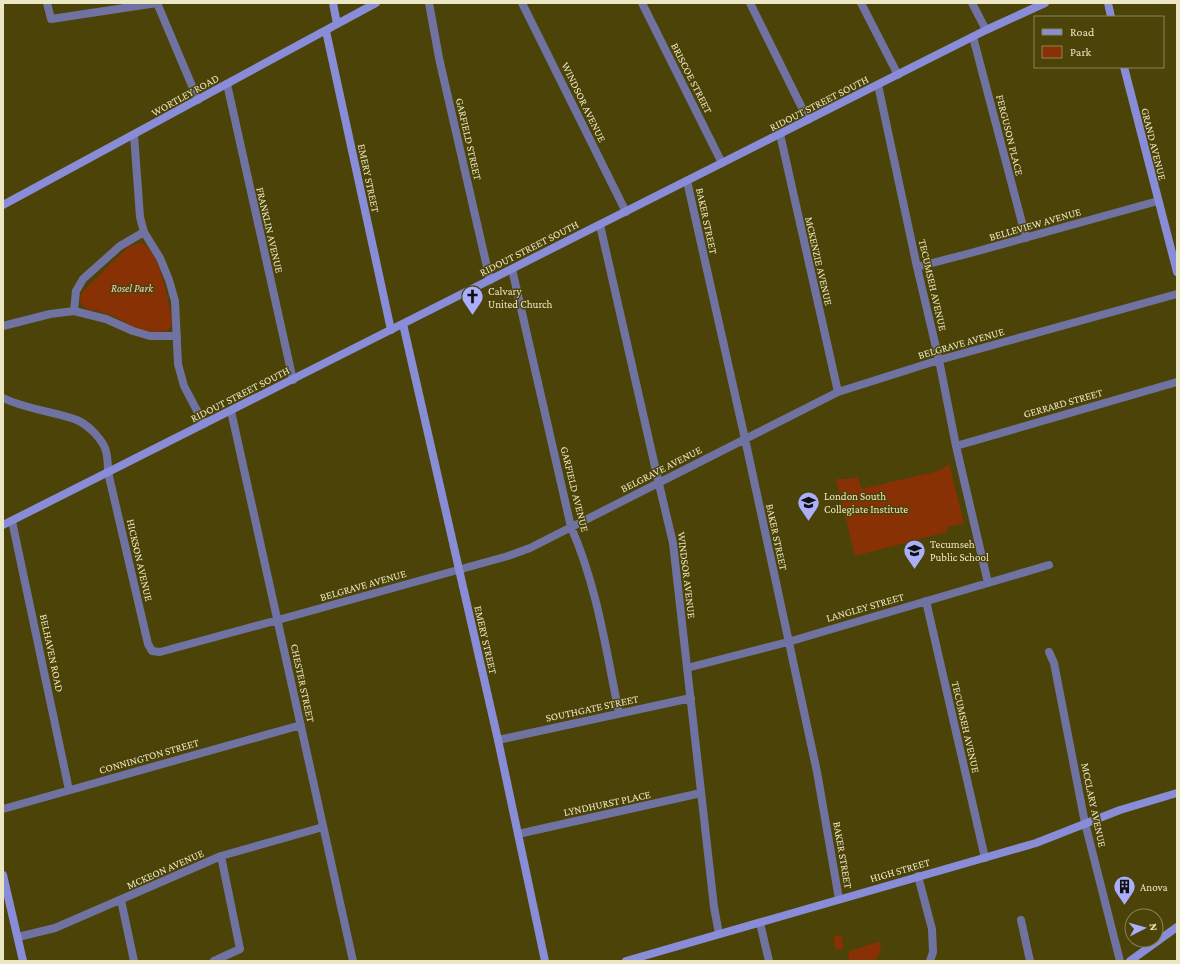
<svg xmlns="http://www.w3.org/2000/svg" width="1180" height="964" font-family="'Crimson Pro',serif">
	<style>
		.green { fill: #883105 }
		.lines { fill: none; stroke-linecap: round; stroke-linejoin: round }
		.street { stroke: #7073a2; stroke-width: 8 }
		.secondary { stroke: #898cd7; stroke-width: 8 }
		.labels { text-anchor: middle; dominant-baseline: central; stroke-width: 3; stroke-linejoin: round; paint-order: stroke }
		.street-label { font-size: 11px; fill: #ebe6c3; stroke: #4b4307 }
		.park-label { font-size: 11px; font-style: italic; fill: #f2d3c8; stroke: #4b4307 }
		.poi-label { font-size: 11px; fill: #ebe6c3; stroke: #4b4307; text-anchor: start }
	</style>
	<rect width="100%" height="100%" fill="#4b4307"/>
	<path class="green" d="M142 242C161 256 168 299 172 321L171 327 166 331 156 332 141 330 134 327 113 316 98 311 86 309 80 302 81 294 86 288 128 247Z
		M949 464 964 523 947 527V532L855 556 836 479H846L858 477 861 489 938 471Z
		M841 935 844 948 836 950 833 937Z
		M881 941C881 948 880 957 874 961H848L849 951Z"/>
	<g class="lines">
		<path class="street" d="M47 3 51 19 157 3
			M157 3 198 100
			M429 3 439 58 490 280
			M522 3 626 212
			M642 3 722 163
			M750 3 808 120
			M861 3 898 75
			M972 3 986 30
			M973 37 1026 238
			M227 84 293 380
			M878 85 917 267 939 360 956 446 988 583
			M780 134 838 392
			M134 135 140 217 144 232 160 258 169 280 175 301 178 364 184 386 204 424
			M687 181 745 439 817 772 839 899
			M600 225 659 484 673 543 714 907 719 934
			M917 267 967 254 1158 201
			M512 269 571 527C597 586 606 650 619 713
			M74 311 76 291 83 279 120 246 144 232
			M3 326 50 314 74 311 106 319 133 331 150 336H177
			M3 398C28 410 53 411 77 420 88 425 100 437 105 448 108 456 108 464 108 472L148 644 152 651 160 652 278 620 508 556 530 548 838 392 939 360 1177 294
			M231 411 353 961
			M956 446 1177 382
			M12 521 69 790
			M926 601 985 858
			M1049 652 1054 663 1085 823 1120 961
			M687 668 788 642 1049 565
			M498 740 691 698
			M3 809 301 725
			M518 834 701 793
			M918 876 932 929 933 952 930 961
			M121 900 134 961
			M1021 920 1030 961
			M760 923 769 961
			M18 937 55 928 221 856 323 827
			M214 961 240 949 221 856"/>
		<path class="secondary" d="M333 3 337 24
			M1108 3 1111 17
			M326 31 391 330
			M1124 67 1177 272
			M3 205 376 3
			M403 324 498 740 545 961
			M3 525 986 30 1045 3
			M3 875 23 961
			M626 961 1036 843 1120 810 1177 793
			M1130 961 1177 927"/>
	</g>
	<defs>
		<symbol id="church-pin" viewBox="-11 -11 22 30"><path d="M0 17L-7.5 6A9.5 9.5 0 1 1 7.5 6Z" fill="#abaffb" stroke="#4b4307"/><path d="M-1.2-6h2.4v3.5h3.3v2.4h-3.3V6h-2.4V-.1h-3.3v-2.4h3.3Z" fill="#111"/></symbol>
		<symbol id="school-pin" viewBox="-11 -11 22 30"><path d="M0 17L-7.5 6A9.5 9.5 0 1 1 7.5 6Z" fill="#abaffb" stroke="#4b4307"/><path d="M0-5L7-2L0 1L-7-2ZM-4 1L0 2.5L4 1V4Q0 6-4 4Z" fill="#111"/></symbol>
		<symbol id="building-pin" viewBox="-11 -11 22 30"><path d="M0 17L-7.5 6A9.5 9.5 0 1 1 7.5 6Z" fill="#abaffb" stroke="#4b4307"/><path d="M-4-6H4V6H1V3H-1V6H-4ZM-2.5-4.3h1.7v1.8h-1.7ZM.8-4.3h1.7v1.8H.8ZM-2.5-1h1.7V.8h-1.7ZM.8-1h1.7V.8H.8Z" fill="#111"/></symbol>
	</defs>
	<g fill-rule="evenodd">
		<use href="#church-pin" x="460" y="284" width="25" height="34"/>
		<use href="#school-pin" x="796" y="490" width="25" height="34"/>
		<use href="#school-pin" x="902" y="538" width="25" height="34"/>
		<use href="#building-pin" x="1112" y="874" width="25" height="34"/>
	</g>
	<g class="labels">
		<g class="street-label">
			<text transform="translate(692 78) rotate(63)">BRISCOE STREET</text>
			<text transform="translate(185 95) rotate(-29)">WORTLEY ROAD</text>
			<text transform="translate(584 102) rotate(64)">WINDSOR AVENUE</text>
			<text transform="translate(819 103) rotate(-27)">RIDOUT STREET SOUTH</text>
			<text transform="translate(1010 135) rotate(76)">FERGUSON PLACE</text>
			<text transform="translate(469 139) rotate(77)">GARFIELD STREET</text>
			<text transform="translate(1154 144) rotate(76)">GRAND AVENUE</text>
			<text transform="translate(369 178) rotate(78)">EMERY STREET</text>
			<text transform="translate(707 221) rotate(78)">BAKER STREET</text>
			<text transform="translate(1035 224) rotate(-16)">BELLEVIEW AVENUE</text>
			<text transform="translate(270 230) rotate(77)">FRANKLIN AVENUE</text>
			<text transform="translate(529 248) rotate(-27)">RIDOUT STREET SOUTH</text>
			<text transform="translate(819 261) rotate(77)">MCKENZIE AVENUE</text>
			<text transform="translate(933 285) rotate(77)">TECUMSEH AVENUE</text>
			<text transform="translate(961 343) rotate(-16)">BELGRAVE AVENUE</text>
			<text transform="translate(240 394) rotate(-27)">RIDOUT STREET SOUTH</text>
			<text transform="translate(1063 403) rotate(-16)">GERRARD STREET</text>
			<text transform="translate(661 469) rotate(-27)">BELGRAVE AVENUE</text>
			<text transform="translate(575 489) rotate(76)">GARFIELD AVENUE</text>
			<text transform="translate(777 537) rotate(78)">BAKER STREET</text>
			<text transform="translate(140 560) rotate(77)">HICKSON AVENUE</text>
			<text transform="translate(687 575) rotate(83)">WINDSOR AVENUE</text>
			<text transform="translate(363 585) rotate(-16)">BELGRAVE AVENUE</text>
			<text transform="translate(865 607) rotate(-16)">LANGLEY STREET</text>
			<text transform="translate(486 640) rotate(77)">EMERY STREET</text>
			<text transform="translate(52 653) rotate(78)">BELHAVEN ROAD</text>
			<text transform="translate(303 683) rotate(78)">CHESTER STREET</text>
			<text transform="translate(592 708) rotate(-12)">SOUTHGATE STREET</text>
			<text transform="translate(966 727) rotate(77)">TECUMSEH AVENUE</text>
			<text transform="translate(149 756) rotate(-16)">CONNINGTON STREET</text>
			<text transform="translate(607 803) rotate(-12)">LYNDHURST PLACE</text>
			<text transform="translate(1094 805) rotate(78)">MCCLARY AVENUE</text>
			<text transform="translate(843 855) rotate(80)">BAKER STREET</text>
			<text transform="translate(165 869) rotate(-24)">MCKEON AVENUE</text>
			<text transform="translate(900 870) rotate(-16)">HIGH STREET</text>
		</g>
		<g class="park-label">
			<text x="132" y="288">Rosel Park</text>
		</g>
		<g class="poi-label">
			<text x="488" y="291">Calvary<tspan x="488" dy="13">United Church</tspan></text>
			<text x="824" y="496">London South<tspan x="824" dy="13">Collegiate Institute</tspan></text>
			<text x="930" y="544">Tecumseh<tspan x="930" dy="13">Public School</tspan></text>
			<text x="1140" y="887">Anova</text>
		</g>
	</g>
	<rect width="1180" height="964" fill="none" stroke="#ebe6c3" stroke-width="8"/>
	<rect x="1034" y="16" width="130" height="52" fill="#4b4307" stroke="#8b8452"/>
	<rect x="1042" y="29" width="20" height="6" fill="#898cd7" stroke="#8b8452"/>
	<text x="1070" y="36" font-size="12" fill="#ebe6c3">Road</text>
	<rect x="1042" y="46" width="20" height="12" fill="#883105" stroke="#8b8452"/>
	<text x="1070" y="56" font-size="12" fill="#ebe6c3">Park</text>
	<g transform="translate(1144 928) rotate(84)"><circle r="19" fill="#4b4307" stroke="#8b8452"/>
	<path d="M0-3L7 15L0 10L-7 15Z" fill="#abaffb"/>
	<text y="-6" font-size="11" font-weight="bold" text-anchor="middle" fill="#ebe6c3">N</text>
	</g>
</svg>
